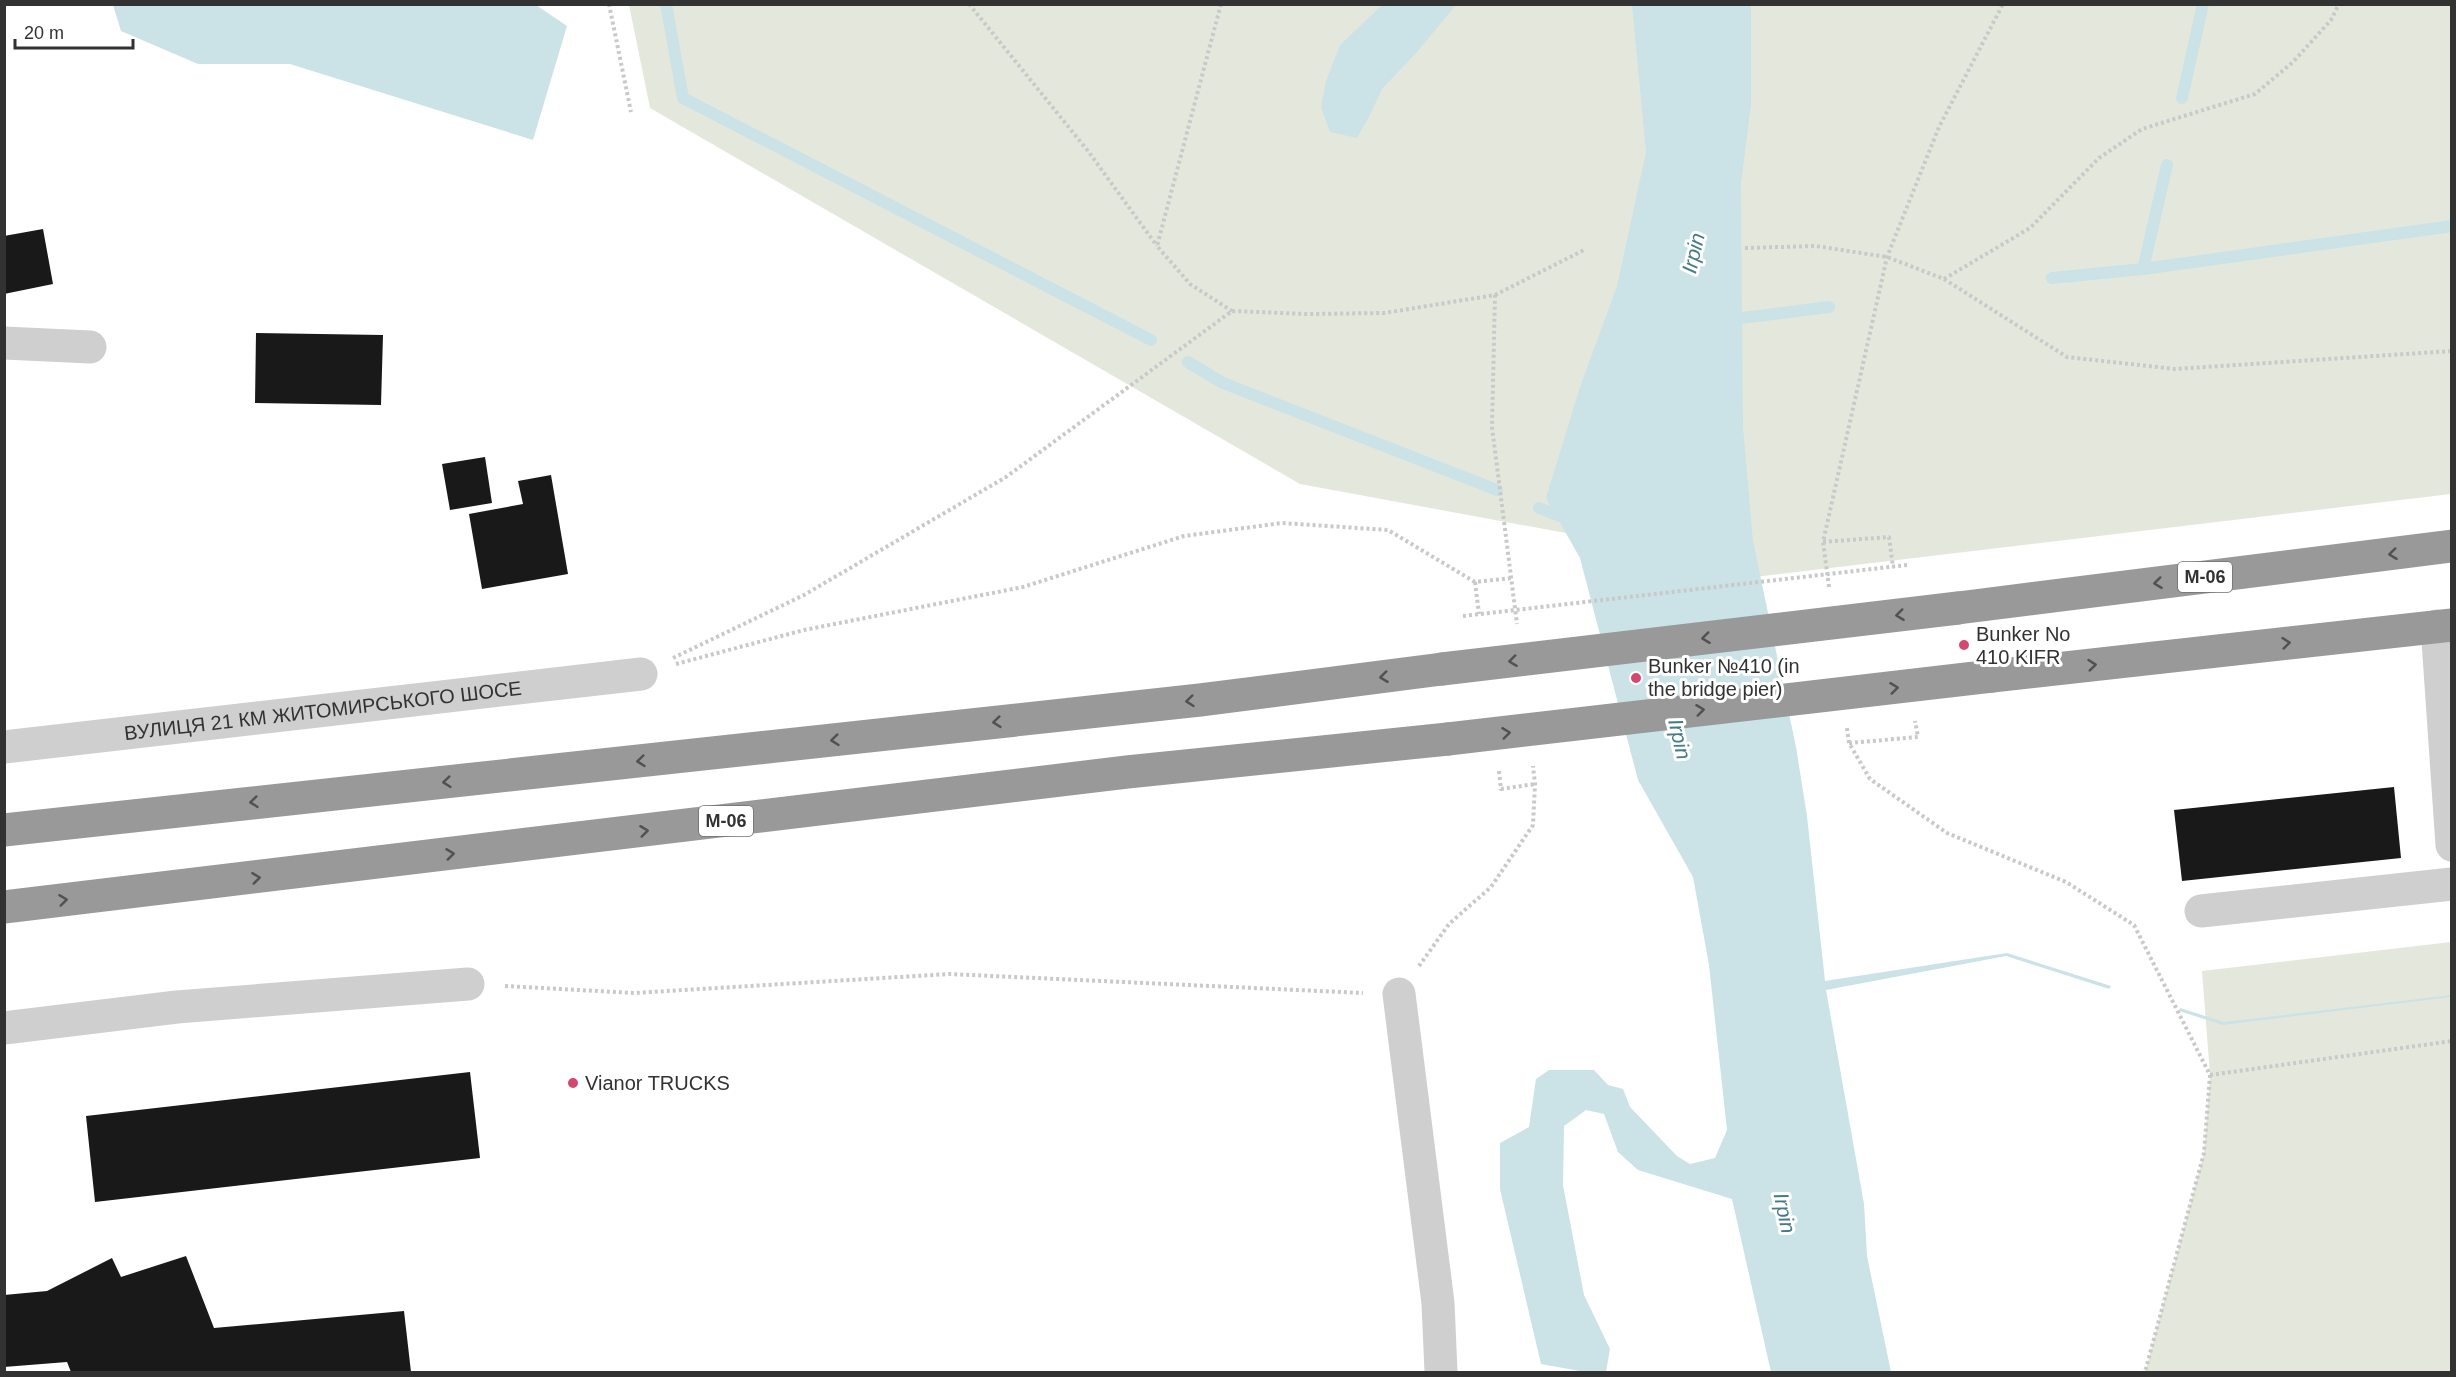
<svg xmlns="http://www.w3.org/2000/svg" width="2456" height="1377" font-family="Helvetica,sans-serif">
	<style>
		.green { fill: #e4e8dc }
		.water { fill: #cbe2e7 }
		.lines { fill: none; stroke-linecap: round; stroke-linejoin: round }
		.stream { stroke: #cbe2e7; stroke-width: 12 }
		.building { fill: #191919 }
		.path { stroke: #c9c9c9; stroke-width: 4; stroke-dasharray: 3 3; stroke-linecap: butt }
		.minor { stroke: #cfcfcf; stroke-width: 33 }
		.highway { stroke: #999; stroke-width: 33 }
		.path-bridge { stroke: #c9c9c9; stroke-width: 4; stroke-dasharray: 3 3; stroke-linecap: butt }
		.highway-bridge { stroke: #999; stroke-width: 33 }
		.oneway { stroke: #515151 }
		.poi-dot { fill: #d6476f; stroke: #fff; stroke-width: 2 }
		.labels { text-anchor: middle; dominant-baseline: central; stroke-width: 6; stroke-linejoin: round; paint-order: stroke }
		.shield { fill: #fff; stroke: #707070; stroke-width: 1.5 }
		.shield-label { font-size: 18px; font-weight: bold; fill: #323232 }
		.poi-label { font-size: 20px; fill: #323232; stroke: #fff; text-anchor: start }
		.street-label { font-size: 20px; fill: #323232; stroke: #fff }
		.water-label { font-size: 21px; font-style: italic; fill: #437b88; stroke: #fff }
	</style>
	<rect width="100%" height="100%" fill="#fff"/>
	<path class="green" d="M629 5H2451V494L1646 590 1636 546 1300 484 650 108Z
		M2451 942V1372H2145L2204 1153 2210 1075 2202 971Z"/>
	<path class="water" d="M536 5 567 26 533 140 290 64H198L121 31 113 5Z
		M1382 5H1456L1417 52 1382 89 1369 117 1357 138 1330 132 1321 107 1326 81 1340 45Z
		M1632 5H1751V104L1741 184 1743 427 1753 541 1796 747 1807 816 1825 981 2007 953 2111 986 2109 989 2006 956 1826 990 1864 1204 1867 1256 1891 1372H1771L1732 1199 1638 1170 1618 1152 1604 1114 1586 1110 1564 1126 1563 1185 1584 1295 1610 1349 1606 1372H1585L1541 1364 1500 1189V1143L1529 1127 1536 1079 1549 1070H1594L1608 1085 1623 1089 1630 1107 1677 1156 1690 1164 1715 1158 1727 1130 1709 965 1693 877 1638 780 1580 558 1546 498 1580 387 1617 286 1646 152Z
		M2451 995V997L2223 1025 2179 1011 2180 1008 2224 1022Z"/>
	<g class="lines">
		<path class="stream" d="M666 4 683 98 1151 340
			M2182 98 2203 4
			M2143 269 2167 165
			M2052 278 2143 269 2452 226
			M1726 320 1829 307
			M1188 362 1223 383 1497 490
			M1539 508 1568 519"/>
	</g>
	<path class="building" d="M43 229 53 284 4 294V236Z
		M256 333 383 335 381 405 255 403Z
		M485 457 492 503 450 510 442 464Z
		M551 475 568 574 482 589 469 514 523 504 518 481Z
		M2394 787 2401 858 2182 881 2174 810Z
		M470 1072 480 1158 95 1202 86 1116Z
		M186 1256 214 1328 404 1311 411 1372H71L67 1362 4 1367V1295L47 1291 112 1258 121 1277Z"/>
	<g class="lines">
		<path class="path" d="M609 4 631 112
			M969 4 1088 151 1157 246
			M1221 4 1157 246 1190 284 1232 311
			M1745 248 1816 246 1887 257 1944 279 2067 357 2175 369 2452 351
			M1944 279 2030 228 2099 158 2142 129 2255 94 2293 62 2331 20 2339 4
			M1495 295 1586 249
			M1823 542 1889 537 1893 567
			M1475 582 1479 614
			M1829 587 1823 542 1887 257 1939 127 2003 4
			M673 658 804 595 1006 477 1232 311 1307 314 1384 313 1495 295 1492 427 1517 624
			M676 664 804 630 1023 587 1184 536 1282 523 1388 530 1475 582 1512 578
			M1847 728 1849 743 1870 779 1947 833 2066 882 2134 925 2210 1075 2204 1153 2145 1372
			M1849 743 1918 737 1915 721
			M1499 771 1501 789 1535 784
			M1419 966 1449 924 1491 887 1533 825 1535 784 1533 766
			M505 986 634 993 949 974 1363 993
			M2210 1075 2452 1041"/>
		<g class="minor">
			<path d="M4 343 90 347"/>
			<path d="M2437 626 2452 845"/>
			<path id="s1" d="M4 747 641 674"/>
			<path d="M2201 911 2452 884"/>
			<path d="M1399 994 1438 1303 1441 1372"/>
			<path d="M4 1028 177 1007 468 984"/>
		</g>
		<path class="highway" d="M1958 608 2452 546
			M1992 676 2452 625
			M4 830 1200 700 1442 669
			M4 907 1127 772 1448 739"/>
		<path class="path-bridge" d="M1463 616 1907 565"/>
		<path class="highway-bridge" d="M1442 669 1958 608
			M1448 739 1992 676"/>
	</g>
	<defs><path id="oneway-chevron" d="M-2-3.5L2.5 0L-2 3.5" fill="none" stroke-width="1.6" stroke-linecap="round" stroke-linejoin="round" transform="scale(1.5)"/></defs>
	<g class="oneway">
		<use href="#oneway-chevron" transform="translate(2393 554) rotate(173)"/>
		<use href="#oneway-chevron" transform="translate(2158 583) rotate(173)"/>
		<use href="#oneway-chevron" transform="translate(1900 615) rotate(173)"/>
		<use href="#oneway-chevron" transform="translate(1706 638) rotate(173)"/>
		<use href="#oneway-chevron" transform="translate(2286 643) rotate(-6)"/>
		<use href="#oneway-chevron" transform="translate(1513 661) rotate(173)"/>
		<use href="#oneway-chevron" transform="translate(2092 665) rotate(-6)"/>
		<use href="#oneway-chevron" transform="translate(1384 677) rotate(173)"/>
		<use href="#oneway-chevron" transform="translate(1894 688) rotate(-7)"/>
		<use href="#oneway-chevron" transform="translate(1190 701) rotate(174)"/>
		<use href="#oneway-chevron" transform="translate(1700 710) rotate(-7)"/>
		<use href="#oneway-chevron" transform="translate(997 722) rotate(174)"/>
		<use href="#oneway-chevron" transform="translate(1506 733) rotate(-7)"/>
		<use href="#oneway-chevron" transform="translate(835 740) rotate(174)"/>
		<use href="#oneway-chevron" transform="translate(641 761) rotate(174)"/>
		<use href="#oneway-chevron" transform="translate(447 782) rotate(174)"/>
		<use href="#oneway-chevron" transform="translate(254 802) rotate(174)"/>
		<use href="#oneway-chevron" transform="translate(644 831) rotate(-7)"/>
		<use href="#oneway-chevron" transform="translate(450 854) rotate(-7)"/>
		<use href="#oneway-chevron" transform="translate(256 878) rotate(-7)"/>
		<use href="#oneway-chevron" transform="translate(63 900) rotate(-7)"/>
	</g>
	<g class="poi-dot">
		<circle cx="1964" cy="645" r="6"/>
		<circle cx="1636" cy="678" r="6"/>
		<circle cx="573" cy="1083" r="6"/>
	</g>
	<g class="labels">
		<g class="shield">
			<rect x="2178" y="562" width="54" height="30" rx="4.5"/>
			<rect x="699" y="806" width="54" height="30" rx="4.5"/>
		</g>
		<g class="shield-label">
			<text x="2205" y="577">М-06</text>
			<text x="726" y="821">М-06</text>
		</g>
		<g class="poi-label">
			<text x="1976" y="634">Bunker No<tspan x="1976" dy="23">410 KIFR</tspan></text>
			<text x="1648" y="666">Bunker №410 (in<tspan x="1648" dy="23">the bridge pier)</tspan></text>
			<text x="585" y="1083">Vianor TRUCKS</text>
		</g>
		<g class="street-label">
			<text stroke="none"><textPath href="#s1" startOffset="321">ВУЛИЦЯ 21 КМ ЖИТОМИРСЬКОГО ШОСЕ</textPath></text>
		</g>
		<g class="water-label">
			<text transform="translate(1693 253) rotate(-77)">Irpin</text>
			<text transform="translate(1680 739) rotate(77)">Irpin</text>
			<text transform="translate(1785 1213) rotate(78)">Irpin</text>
		</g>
	</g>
	<rect width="2456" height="1377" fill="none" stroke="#323232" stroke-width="12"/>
	<path d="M15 39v9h118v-9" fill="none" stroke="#323232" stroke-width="3"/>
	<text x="24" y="39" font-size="18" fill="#323232" stroke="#ffffff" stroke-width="4.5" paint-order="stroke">20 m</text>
</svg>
